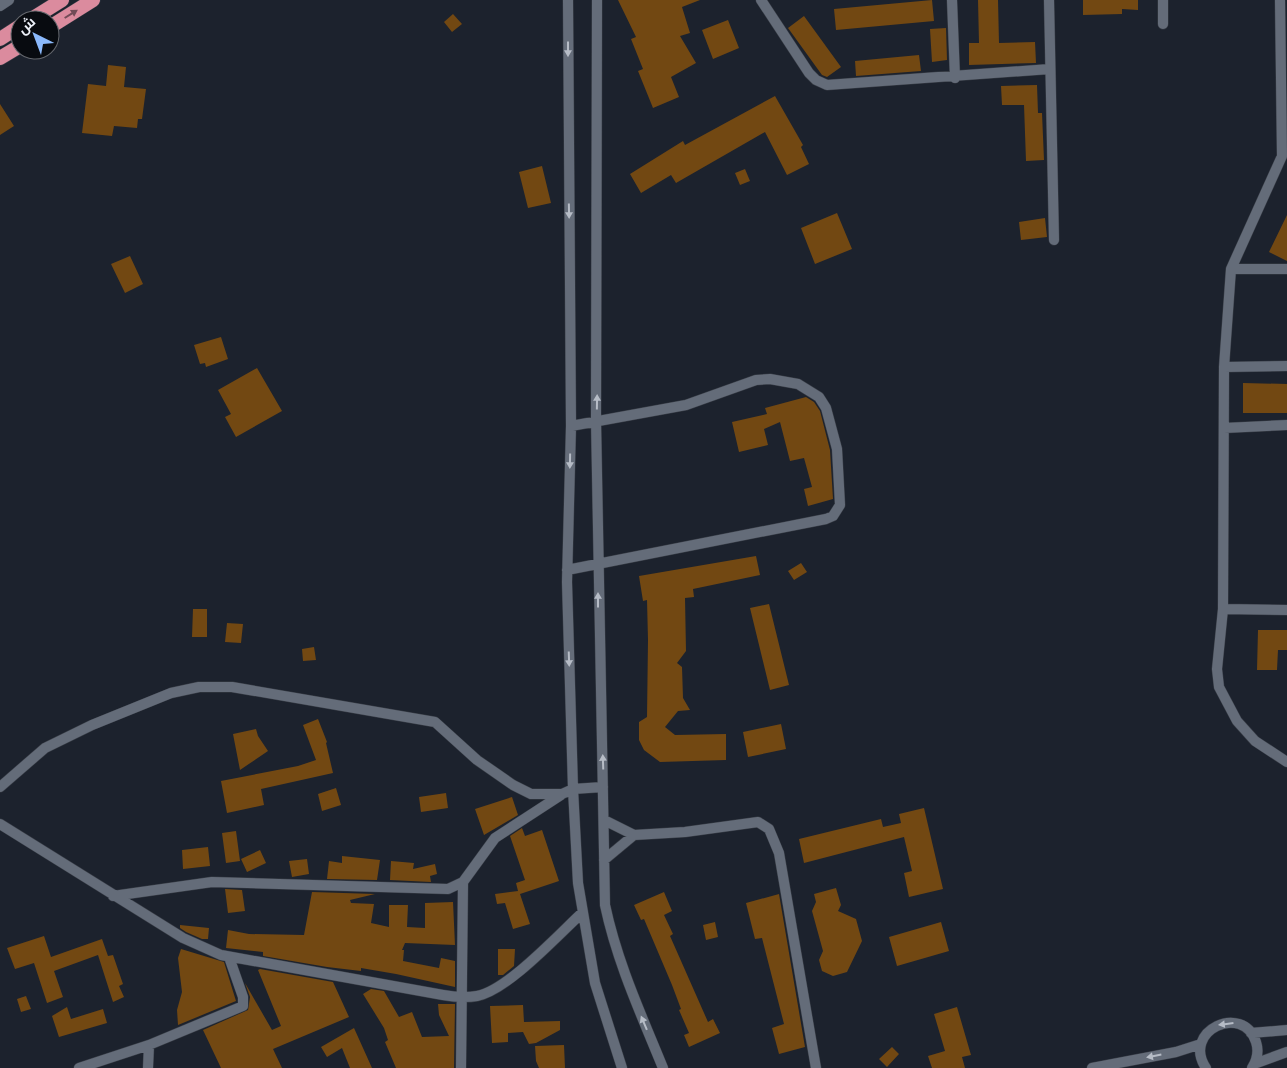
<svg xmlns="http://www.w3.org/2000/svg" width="1287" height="1068" font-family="Montserrat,Cairo,sans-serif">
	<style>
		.building { fill: #724812 }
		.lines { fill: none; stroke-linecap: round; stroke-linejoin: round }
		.minor-casing { stroke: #393e47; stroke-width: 11 }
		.trunk-casing { stroke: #393e47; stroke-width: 15 }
		.minor { stroke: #646c79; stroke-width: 10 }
		.trunk { stroke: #db8b9e; stroke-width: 14 }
		.oneway { fill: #724b57 }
		.oneway2 { fill: #b6bcc6 }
	</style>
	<rect width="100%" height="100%" fill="#1c222d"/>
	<path class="building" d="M618 0H700L682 7 690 33 680 36 696 63 671 77 679 97 653 108 638 71 643 69 631 39 636 37Z
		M932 0 934 21 836 30 834 9Z
		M978 0H998L999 43 1035 42 1036 63 969 65V43H979Z
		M1083 0H1138V10L1122 9V14L1083 15Z
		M453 14 462 24 452 32 444 22Z
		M804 16 841 67 827 77 822 75 788 28Z
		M728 20 739 48 713 59 702 30Z
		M946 28 947 60 932 62 930 29Z
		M919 55 921 71 856 76 855 61Z
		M108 65 126 67 124 87 146 89 142 119H138L137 128 114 126 112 136 82 133 88 84 106 86Z
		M1037 85 1038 113H1042L1044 160 1026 161 1024 105H1002L1001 86Z
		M775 96 803 145 801 147 809 164 787 175 765 132 676 183 671 175 641 193 630 174 683 141 685 145Z
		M0 104 14 126 0 135Z
		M542 166 551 203 528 208 519 172Z
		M745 169 750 181 740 185 735 173Z
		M837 213 852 249 815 264 801 228Z
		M1287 215V261L1269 252Z
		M1045 218 1047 237 1021 240 1019 222Z
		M130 256 143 284 125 293 111 264Z
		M221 337 228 359 206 367 205 363 200 364 194 345Z
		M257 368 282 411 236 437 225 417 231 414 218 390Z
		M1243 383 1287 384V413H1243Z
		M806 397 814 402 820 411 830 450 833 499 808 506 804 489 812 487 804 458 790 461 780 422 764 429 768 445 739 452 732 422 767 414 765 408Z
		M756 556 760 575 693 589 694 597 685 598 686 651 677 663 682 667 683 698 690 710 678 711 665 727 675 735 726 734V760L660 762 644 750 639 740V722L647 717 648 640 647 600 643 601 639 576Z
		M801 563 807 572 794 580 788 571Z
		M769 604 789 685 770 690 750 608Z
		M193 609H207V637H192Z
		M227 623 243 624 241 643 225 642Z
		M1258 630H1287V650H1278L1277 670H1257Z
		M314 647 316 660 303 661 302 649Z
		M318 719 327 742 326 743 333 773 261 789 264 805 227 813 221 781 298 766 316 760 303 725Z
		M781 724 786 749 748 757 743 732Z
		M256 729 258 736 268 751 240 770 233 734Z
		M336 788 341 805 322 811 318 794Z
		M446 793 448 808 421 812 419 797Z
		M512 797 518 815 484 835 475 809Z
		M924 808 943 889 909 897 904 873 912 871 904 837 804 863 799 839 881 819 883 827 901 823 899 814Z
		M522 828 525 836 542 830 559 881 520 894 530 924 513 929 505 903 497 904 495 894 518 891 516 883 525 880 510 836Z
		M236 831 240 861 226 863 222 833Z
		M208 847 210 866 183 869 182 850Z
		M260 850 266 863 247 872 241 859Z
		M342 856 380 860 377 880 327 879 329 861 342 863Z
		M307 859 309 874 292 877 289 861Z
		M391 861 414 863 413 869 435 864 437 874 430 876 431 882 390 880Z
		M836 888 841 905 838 911 856 919 862 941 847 972 833 976 822 971 819 960 823 951 812 911 816 902 814 894Z
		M225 889 242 890 245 911 228 913Z
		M312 892 375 894 350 900 351 903 374 904 371 923 389 927V905H408L407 927 425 928V903L453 902 455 945 405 943 402 950H404L403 961 439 968 441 958 455 961V987L396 974 361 968V971L327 967 263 956V952L226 948 228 930 249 934 304 935Z
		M664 892 672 911 664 915 673 934 670 936 708 1022 713 1019 720 1033 689 1047 684 1035 689 1033 679 1010 681 1009 672 985 644 919 641 920 634 905Z
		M779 894 805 1047 779 1054 772 1028 784 1024 762 938 755 939 746 903Z
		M715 922 718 937 706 940 703 925Z
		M941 922 949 951 897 966 889 937Z
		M180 925 209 928 208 939H202L186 932 180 928Z
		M44 936 51 957 102 939 108 956 113 955 123 984 119 986 124 997 113 1002 98 955 54 971 63 997 47 1003 34 963 15 969 7 948Z
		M181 949 224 962 236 1001 178 1025 177 1010 182 992 178 958Z
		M498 949H515L514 966 503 975H498Z
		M260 969 333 982 349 1017 273 1049 282 1068H221L203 1030 248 1010 250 997 245 983 272 1030 281 1026 258 970Z
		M371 989 384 991 399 1017 412 1012 422 1037 449 1036 439 1015 438 1004H455L454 1068H396L385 1042 388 1040 384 1028 363 994Z
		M26 996 31 1009 21 1012 17 999Z
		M523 1005 524 1022 560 1021V1030L536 1043 529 1044 523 1032 508 1033V1042L492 1043 490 1006Z
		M67 1007 71 1019 103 1009 107 1023 59 1037 52 1016Z
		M957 1007 971 1055 962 1057 965 1068H932L928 1056 945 1051 934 1014Z
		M354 1028 372 1068H350L342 1048 327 1057 321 1047Z
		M564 1045 565 1068H539L536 1061 535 1046Z
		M892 1047 899 1054 887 1067 879 1059Z"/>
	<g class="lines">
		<defs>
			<path id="minor" d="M568 0 571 426 567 582 573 789 578 883 595 983 622 1068
				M597 0 596 420 605 905C617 962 641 1014 663 1068
				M761 0 809 73 816 80 827 85 1050 69
				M952 0 955 78
				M1049 0 1054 240
				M1280 0 1282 156 1231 269 1224 367 1223 609 1217 669 1219 687 1237 721 1255 741 1287 762
				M0 6 9 0
				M1163 24V0
				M1231 269H1287
				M1224 367 1287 366
				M1224 428 1287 425
				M567 570 826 519 833 516 840 505 837 449 826 408 819 397 798 384 770 379 756 380 686 405 571 426
				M1223 609 1287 610
				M0 787 45 748 92 725 171 693 199 687H232L435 722 477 760 513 785 531 794H562L573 789 603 787
				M604 820 634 835 685 832 758 822 769 829 779 853 816 1068
				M0 824 183 938 221 955 443 995C454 997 466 998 477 996 508 990 559 934 583 912
				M604 860 634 835
				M113 896 212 882 448 889 463 882 495 838 561 795
				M1251 1033 1287 1030
				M1254 1064 1287 1052
				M79 1068 149 1045 243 1006V997L229 957
				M148 1068 149 1045
				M461 1068 463 882
				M1092 1068 1176 1052 1201 1044
				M1206 1068C1181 1031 1243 1002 1256 1042 1259 1051 1257 1060 1252 1068"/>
			<path id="trunk" d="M30 20 62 0
				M50 27 93 0
				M0 39 20 26
				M0 58 20 46"/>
		</defs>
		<use href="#minor" class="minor-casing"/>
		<use href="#trunk" class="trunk-casing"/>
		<use href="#minor" class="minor"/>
		<use href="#trunk" class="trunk"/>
	</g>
	<defs><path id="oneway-solid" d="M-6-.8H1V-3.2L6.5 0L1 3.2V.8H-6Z" transform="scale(1.25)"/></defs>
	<use class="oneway" href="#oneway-solid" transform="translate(71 14) rotate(-32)"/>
	<g class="oneway2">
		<use href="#oneway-solid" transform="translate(568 49) rotate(90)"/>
		<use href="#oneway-solid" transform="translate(569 211) rotate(89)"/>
		<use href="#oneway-solid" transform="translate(597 402) rotate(-89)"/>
		<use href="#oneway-solid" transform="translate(570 461) rotate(91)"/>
		<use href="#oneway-solid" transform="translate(598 600) rotate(-90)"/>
		<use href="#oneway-solid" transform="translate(569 659) rotate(88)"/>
		<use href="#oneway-solid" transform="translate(603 762) rotate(-92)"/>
		<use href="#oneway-solid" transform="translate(644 1023) rotate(-113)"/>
		<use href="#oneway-solid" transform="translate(1226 1024) rotate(173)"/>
		<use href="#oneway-solid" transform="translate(1154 1056) rotate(169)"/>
	</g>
	<g transform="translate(35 35) rotate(318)"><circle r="24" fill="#080b10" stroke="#64676d"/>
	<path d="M0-4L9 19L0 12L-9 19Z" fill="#8bb9fc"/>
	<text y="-8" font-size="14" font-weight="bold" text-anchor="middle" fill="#edf1f9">ش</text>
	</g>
</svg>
